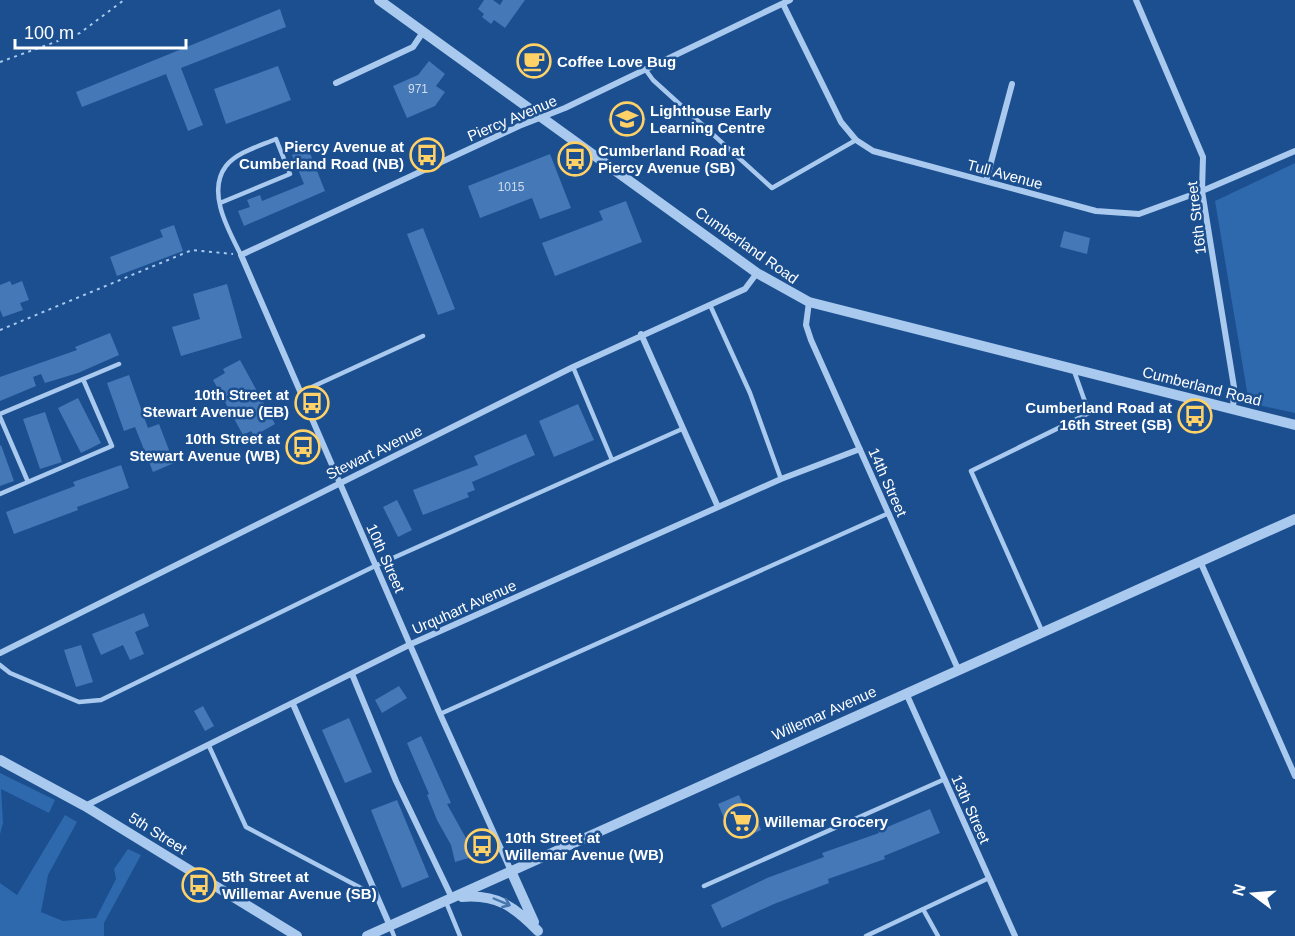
<svg xmlns="http://www.w3.org/2000/svg" width="1295" height="936" font-family="Helvetica,sans-serif">
	<style>
		.green { fill: #2e69ad }
		.building { fill: #4478b7 }
		.lines { fill: none; stroke-linecap: round; stroke-linejoin: round }
		.path { stroke: #a9c9ee; stroke-width: 2; stroke-dasharray: 3 4.5; stroke-linecap: butt }
		.service { stroke: #a9c9ee; stroke-width: 4.5 }
		.minor { stroke: #a9c9ee; stroke-width: 6 }
		.tertiary { stroke: #a9c9ee; stroke-width: 10 }
		.oneway { stroke: #4674ac }
		.labels { text-anchor: middle; dominant-baseline: central; stroke-width: 5; stroke-linejoin: round; paint-order: stroke }
		.number-label { font-size: 12px; fill: #d0dded }
		.poi-label { font-size: 15px; font-weight: bold; fill: #fff; stroke: #1b4f8f; text-anchor: start }
		.street-label { font-size: 15px; fill: #fff; stroke: #1b4f8f }
	</style>
	<rect width="100%" height="100%" fill="#1b4f8f"/>
	<path class="green" d="M1295 163V413L1249 403 1215 201Z
		M0 773 55 800 49 813 1 789 3 823 0 834Z
		M65 815 77 822 48 875 41 912 63 921 96 918 116 879 114 869 128 849 141 855 104 923V936H0V883L17 895Z"/>
	<path class="building" d="M484 0H493L500 5 503 0H525L505 28 494 20 491 24 482 17 484 14 478 9Z
		M280 9 286 27 181 68 203 125 188 131 166 74 82 107 76 92Z
		M536 53 541 65 531 70 526 58Z
		M429 61 445 74 436 86 445 92 435 106 407 118 393 86 418 75Z
		M278 66 291 100 226 124 214 89Z
		M638 104 646 120 615 134 608 119Z
		M308 148 325 191 244 226 238 211 250 207 247 200 260 195 262 201 304 184 292 155Z
		M550 154 571 208 540 219 532 198 480 218 468 186Z
		M626 201 642 242 555 276 542 243 603 220 599 211Z
		M174 225 183 251 117 276 110 257 163 237 160 230Z
		M423 228 455 309 438 315 407 234Z
		M1064 231 1090 238 1087 254 1060 247Z
		M10 281 12 285 22 281 29 300 20 303 23 310 3 317 0 310V285Z
		M227 284 242 338 181 356 172 327 200 319 193 294Z
		M110 333 119 355 78 373 45 383 41 374 33 377 36 386 0 401V377L77 350 75 347Z
		M240 360 275 424 254 436 251 431 243 435 213 380 225 373 223 369Z
		M129 375 148 428 159 424 174 463 153 472 135 427 124 431 107 383Z
		M78 398 101 443 81 453 58 408Z
		M578 404 594 440 554 457 539 421Z
		M45 412 62 462 40 469 23 419Z
		M526 434 535 455 472 482 475 490 467 493 469 497 423 515 413 490 478 465 474 456Z
		M1 445 14 481 0 486V446Z
		M121 465 129 488 77 507 78 510 14 534 6 512 75 486 73 482Z
		M397 500 412 530 398 537 383 507Z
		M144 613 149 626 135 632 144 654 130 660 123 645 101 655 92 634Z
		M81 645 93 682 76 687 64 650Z
		M399 686 407 698 382 713 375 700Z
		M203 706 214 726 205 731 194 711Z
		M349 718 372 772 345 783 322 730Z
		M421 736 451 803 447 804 467 840 472 857 455 862 451 845 437 820 427 795 429 794 407 743Z
		M739 795 748 816 754 813 761 830 741 839 736 827 729 830 718 804Z
		M397 800 429 877 402 888 371 810Z
		M930 809 940 833 884 856 885 859 828 879 829 883 774 904 722 928 711 905 767 878 824 857 822 853 879 833 878 831Z"/>
	<g class="lines">
		<path class="path" d="M0 62 80 33 124 0
			M0 330 192 250 233 254"/>
		<path class="service" d="M645 69 653 80 772 188 856 140
			M220 203 290 174 276 139C260 146 237 152 226 166 206 192 229 231 241 255
			M710 305 750 393 781 479
			M573 367 612 460
			M301 392 423 336
			M0 414 119 364
			M0 417 28 482
			M0 494 112 446 83 379
			M1042 631 971 471 1089 413 1074 371
			M0 665 10 673 79 702 101 700 375 566 682 429
			M440 714 889 513
			M209 746 246 827 376 896
			M704 886 945 779
			M446 902 460 936
			M923 909 938 936
			M390 926 394 936
			M866 936 989 878"/>
		<path class="minor" d="M1136 0 1203 157 1202 191 1234 387 1233 410
			M783 4 841 122 856 140 873 151 1096 211 1139 214 1202 191 1295 151
			M336 83 413 47 423 32
			M986 181 1012 84
			M809 302 806 325 811 340 958 669
			M641 334 718 507
			M1200 561 1295 776
			M0 653 573 367 745 289 757 273
			M352 674 396 781 452 898
			M906 693 1015 936
			M293 704 390 926
			M85 806 411 644 781 479 860 449
			M511 871 440 714 241 255 519 126 565 108 790 0"/>
		<path class="tertiary" d="M379 0 757 273 809 302 1295 425
			M0 760 85 806 297 936
			M511 871 534 922
			M462 897C497 894 515 907 538 931
			M367 936 1295 519"/>
	</g>
	<defs><path id="oneway-shaft" d="M-6 0H5M1.5-3L5.5 0L1.5 3" fill="none" stroke-width="1.6" stroke-linecap="round" stroke-linejoin="round" transform="scale(1.5)"/></defs>
	<use class="oneway" href="#oneway-shaft" transform="translate(502 902) rotate(23)"/>
	<defs>
		<symbol id="cafe-ring" viewBox="-11 -11 22 22"><circle r="9.5" fill="#1b4f8f" stroke="#ffd166" stroke-width="1.5"/><path d="M-5.5-4.5H6V0H3Q3 3.5 0 3.5H-2.5Q-5.5 3.5-5.5 0ZM3-3.2v2h1.7v-2ZM-6 4.5H4V6H-6Z" fill="#ffd166"/></symbol>
		<symbol id="school-ring" viewBox="-11 -11 22 22"><circle r="9.5" fill="#1b4f8f" stroke="#ffd166" stroke-width="1.5"/><path d="M0-5L7-2L0 1L-7-2ZM-4 1L0 2.5L4 1V4Q0 6-4 4Z" fill="#ffd166"/></symbol>
		<symbol id="bus-ring" viewBox="-11 -11 22 22"><circle r="9.5" fill="#1b4f8f" stroke="#ffd166" stroke-width="1.5"/><path d="M-5-6H5V4H4V6H2V4H-2V6H-4V4H-5ZM-3.5-4V0h7V-4ZM-3.5 1.2v1.5H-2V1.2ZM2 1.2v1.5H3.5V1.2Z" fill="#ffd166"/></symbol>
		<symbol id="supermarket-ring" viewBox="-11 -11 22 22"><circle r="9.5" fill="#1b4f8f" stroke="#ffd166" stroke-width="1.5"/><path d="M-6-5.5h2.5l.6 2H6L4.5 2H-2.5L-4.4-4H-6ZM-1.5 3.2a1.3 1.3 0 1 0 .1 0ZM3 3.2a1.3 1.3 0 1 0 .1 0Z" fill="#ffd166"/></symbol>
	</defs>
	<g fill-rule="evenodd">
		<use href="#cafe-ring" x="515" y="42" width="38" height="38"/>
		<use href="#school-ring" x="608" y="100" width="38" height="38"/>
		<use href="#bus-ring" x="408" y="136" width="38" height="38"/>
		<use href="#bus-ring" x="556" y="140" width="38" height="38"/>
		<use href="#bus-ring" x="293" y="384" width="38" height="38"/>
		<use href="#bus-ring" x="1176" y="397" width="38" height="38"/>
		<use href="#bus-ring" x="284" y="428" width="38" height="38"/>
		<use href="#supermarket-ring" x="722" y="802" width="38" height="38"/>
		<use href="#bus-ring" x="463" y="827" width="38" height="38"/>
		<use href="#bus-ring" x="180" y="866" width="38" height="38"/>
	</g>
	<g class="labels">
		<g class="number-label">
			<text x="418" y="89">971</text>
			<text x="511" y="187">1015</text>
		</g>
		<g class="poi-label">
			<text x="557" y="61">Coffee Love Bug</text>
			<text x="650" y="110">Lighthouse Early<tspan x="650" dy="17">Learning Centre</tspan></text>
			<text x="404" y="146" text-anchor="end">Piercy Avenue at<tspan x="404" dy="17">Cumberland Road (NB)</tspan></text>
			<text x="598" y="150">Cumberland Road at<tspan x="598" dy="17">Piercy Avenue (SB)</tspan></text>
			<text x="289" y="394" text-anchor="end">10th Street at<tspan x="289" dy="17">Stewart Avenue (EB)</tspan></text>
			<text x="1172" y="407" text-anchor="end">Cumberland Road at<tspan x="1172" dy="17">16th Street (SB)</tspan></text>
			<text x="280" y="438" text-anchor="end">10th Street at<tspan x="280" dy="17">Stewart Avenue (WB)</tspan></text>
			<text x="764" y="821">Willemar Grocery</text>
			<text x="505" y="837">10th Street at<tspan x="505" dy="17">Willemar Avenue (WB)</tspan></text>
			<text x="222" y="876">5th Street at<tspan x="222" dy="17">Willemar Avenue (SB)</tspan></text>
		</g>
		<g class="street-label">
			<text transform="translate(512 118) rotate(-23)">Piercy Avenue</text>
			<text transform="translate(1005 174) rotate(15)">Tull Avenue</text>
			<text transform="translate(1196 218) rotate(-97)">16th Street</text>
			<text transform="translate(747 245) rotate(35)">Cumberland Road</text>
			<text transform="translate(1202 386) rotate(14)">Cumberland Road</text>
			<text transform="translate(374 452) rotate(-26)">Stewart Avenue</text>
			<text transform="translate(888 482) rotate(66)">14th Street</text>
			<text transform="translate(386 558) rotate(66)">10th Street</text>
			<text transform="translate(464 607) rotate(-24)">Urquhart Avenue</text>
			<text transform="translate(824 713) rotate(-24)">Willemar Avenue</text>
			<text transform="translate(971 809) rotate(66)">13th Street</text>
			<text transform="translate(158 833) rotate(32)">5th Street</text>
		</g>
	</g>
	<g transform="translate(1253 894) rotate(286)" stroke="#1b4f8f" stroke-width="4.5" paint-order="stroke">
	<path d="M0-4.5L10 22L0 15L-10 22Z" fill="#ffffff"/>
	<text y="-9" font-size="16" font-weight="bold" text-anchor="middle" fill="#ffffff">N</text>
	</g>
	<path d="M15 39v9h171v-9" fill="none" stroke="#ffffff" stroke-width="3"/>
	<text x="24" y="39" font-size="18" fill="#ffffff" stroke="#1b4f8f" stroke-width="4.5" paint-order="stroke">100 m</text>
</svg>
